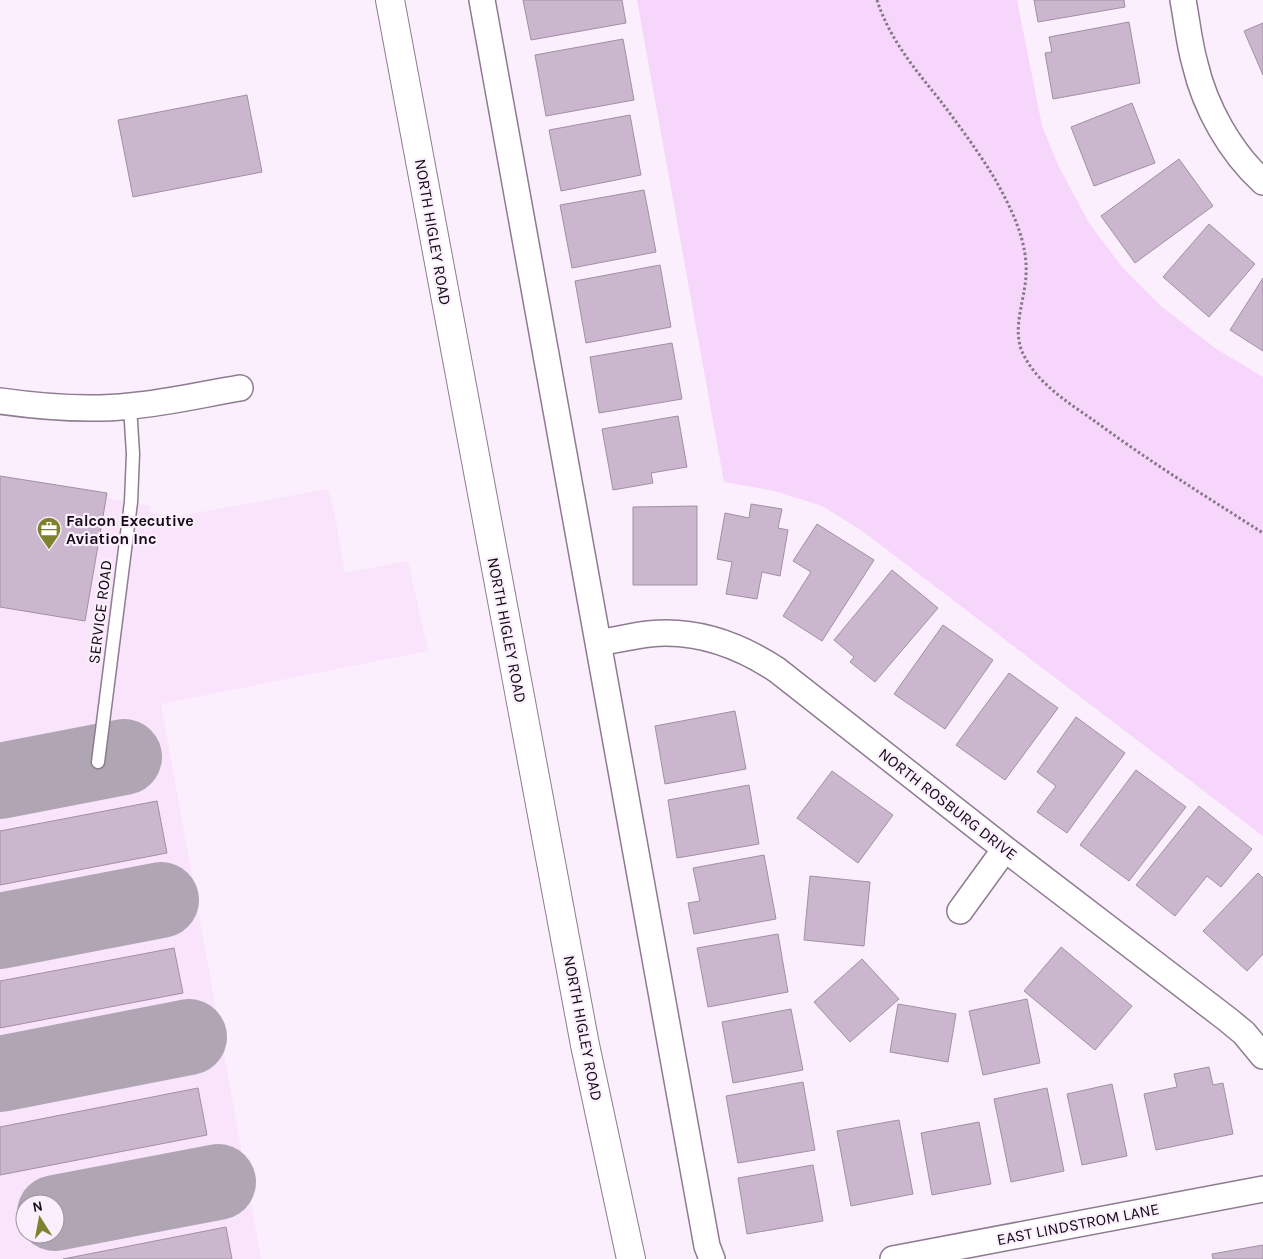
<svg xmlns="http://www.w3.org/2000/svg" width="1263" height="1259" font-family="Karla,sans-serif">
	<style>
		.built { fill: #f9e4fc; fill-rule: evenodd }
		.green { fill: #f6d6fb }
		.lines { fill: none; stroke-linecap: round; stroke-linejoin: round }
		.taxiway { stroke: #b0a5b2; stroke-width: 76 }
		.building { fill: #cab6cd; stroke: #a28fa5 }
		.lane-casing { stroke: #8e7b91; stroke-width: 15 }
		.street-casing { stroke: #8e7b91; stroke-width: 28 }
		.secondary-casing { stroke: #8e7b91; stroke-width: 30 }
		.path { stroke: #837984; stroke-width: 3; stroke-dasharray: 2.5 2.5; stroke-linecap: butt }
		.lane { stroke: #fff; stroke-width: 12 }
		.street { stroke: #fff; stroke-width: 25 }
		.secondary { stroke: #fff; stroke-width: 28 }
		.labels { text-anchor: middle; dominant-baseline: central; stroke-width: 4.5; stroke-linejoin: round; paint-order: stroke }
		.street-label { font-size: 16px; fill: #120b13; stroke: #fbeefd }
		.poi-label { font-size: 16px; font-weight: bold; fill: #120b13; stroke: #fbeefd; text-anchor: start }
	</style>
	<rect width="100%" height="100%" fill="#fbeefd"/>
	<path class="built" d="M328 489 334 511 345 573 408 561 428 651 161 704 261 1259H0V494L97 496 150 506 151 513 174 517ZM25 1204H55V1234H25Z"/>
	<path class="green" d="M637 0H1017L1042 126 1058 165 1089 223 1122 267 1162 307 1215 348 1263 377V836L861 530 822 506 775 491 724 482Z"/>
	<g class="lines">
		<path class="taxiway" d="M0 781 124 757
			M0 931 161 900
			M0 1074 189 1037
			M55 1213 218 1182"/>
	</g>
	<path class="building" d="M523 0H622L626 23 531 40Z
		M1034 0H1124L1125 7 1038 22Z
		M1129 22 1140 83 1053 99 1045 53 1052 52 1049 37Z
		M1263 23V75L1244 31Z
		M623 39 634 100 546 116 535 55Z
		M247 95 262 172 133 197 118 120Z
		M1132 103 1155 163 1094 186 1071 127Z
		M630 115 641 175 561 191 549 130Z
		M1179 159 1213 206 1135 263 1101 216Z
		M644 190 656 252 572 268 560 205Z
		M1209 224 1255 264 1209 317 1163 277Z
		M660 265 671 327 586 343 575 281Z
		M1263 278V351L1230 330Z
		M672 343 682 399 599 413 590 357Z
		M678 416 687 467 651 473 653 483 613 490 602 429Z
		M0 476 107 493 85 621 0 607Z
		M751 504 782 509 778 528 788 530 780 576 762 572 757 599 726 594 732 562 717 559 725 513 749 518Z
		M697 506V585H633V507Z
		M817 524 874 560 822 641 783 616 811 572 793 561Z
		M892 570 938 608 875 682 850 662 854 657 834 640Z
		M943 625 993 660 945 729 894 694Z
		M1009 673 1058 708 1005 780 956 745Z
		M735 711 746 769 665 784 655 726Z
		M1076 717 1125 753 1067 833 1037 812 1056 786 1037 772Z
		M1136 770 1186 807 1129 881 1080 845Z
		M832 771 893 815 858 863 797 818Z
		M749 785 759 844 677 858 668 800Z
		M157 801 167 853 0 885V831Z
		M1199 806 1252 849 1221 887 1207 876 1175 916 1136 885Z
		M764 855 776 919 694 934 688 903 700 901 693 868Z
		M1258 873 1263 878V954L1247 971 1203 931Z
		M810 876 870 882 864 946 804 940Z
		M778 934 788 992 708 1007 697 948Z
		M1061 947 1132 1006 1095 1050 1024 991Z
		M174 948 183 993 0 1028V981Z
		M862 959 899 999 850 1042 814 1002Z
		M1027 999 1040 1063 983 1075 969 1011Z
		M898 1004 956 1014 948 1062 890 1052Z
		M791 1009 803 1070 733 1083 722 1022Z
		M1209 1067 1213 1085 1223 1083 1233 1134 1156 1150 1144 1094 1177 1087 1174 1074Z
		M803 1082 815 1150 738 1163 726 1096Z
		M1112 1084 1127 1156 1082 1165 1067 1094Z
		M198 1088 207 1135 0 1175V1127Z
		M1047 1088 1064 1171 1011 1182 994 1099Z
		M899 1120 913 1194 851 1206 837 1131Z
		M979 1122 991 1184 932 1195 921 1133Z
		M813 1165 823 1221 747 1234 738 1178Z
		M226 1227 232 1259H63Z
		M1263 1245V1259H1213L1212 1254Z"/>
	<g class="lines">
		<defs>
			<path id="lane" d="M98 762 131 502 133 454 130 406"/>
			<path id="street" d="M482 0 707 1246 712 1259
				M1183 0C1187 21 1189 43 1195 64 1205 107 1230 152 1263 182
				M0 401C43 407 87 411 130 406 167 403 204 394 240 388
				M599 643C616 640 632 636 649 634 696 629 739 645 777 670L1005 849 1227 1019 1244 1033 1263 1056
				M960 911 1005 849
				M893 1259 1263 1189"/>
			<path id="secondary" d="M390 0 585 1045 631 1259"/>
		</defs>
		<use href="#lane" class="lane-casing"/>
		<use href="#street" class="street-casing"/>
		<use href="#secondary" class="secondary-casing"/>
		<path class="path" d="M877 0C889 38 914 68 939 99 958 124 978 151 995 179 1011 208 1028 241 1026 275 1025 299 1013 325 1021 349 1034 382 1069 403 1096 422 1150 462 1207 497 1263 533"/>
		<use href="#lane" class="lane"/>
		<use href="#street" class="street"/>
		<use href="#secondary" class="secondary"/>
	</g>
	<defs>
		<symbol id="office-pin" viewBox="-11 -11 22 30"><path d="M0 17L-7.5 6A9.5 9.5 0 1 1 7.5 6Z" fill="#7d822c" stroke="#fbeefd"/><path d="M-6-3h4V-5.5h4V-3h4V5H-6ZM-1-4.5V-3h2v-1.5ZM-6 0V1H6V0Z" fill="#fff"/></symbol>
	</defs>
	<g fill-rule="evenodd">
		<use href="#office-pin" x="35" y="515" width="28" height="38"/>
	</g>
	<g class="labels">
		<g class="street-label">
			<text transform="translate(433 232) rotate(80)">NORTH HIGLEY ROAD</text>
			<text transform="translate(100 612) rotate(-83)">SERVICE ROAD</text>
			<text transform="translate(507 630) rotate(79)">NORTH HIGLEY ROAD</text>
			<text transform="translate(948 804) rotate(38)">NORTH ROSBURG DRIVE</text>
			<text transform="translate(583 1028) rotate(79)">NORTH HIGLEY ROAD</text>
			<text transform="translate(1078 1224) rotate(-11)">EAST LINDSTROM LANE</text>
		</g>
		<g class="poi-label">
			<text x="66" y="520">Falcon Executive<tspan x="66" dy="18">Aviation Inc</tspan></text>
		</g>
	</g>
	<g transform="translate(40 1219) rotate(349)"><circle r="24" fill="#fbeefd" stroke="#9e939f"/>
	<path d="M0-4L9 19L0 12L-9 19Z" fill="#7d822c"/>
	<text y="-8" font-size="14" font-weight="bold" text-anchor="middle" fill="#120b13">N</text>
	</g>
</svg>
